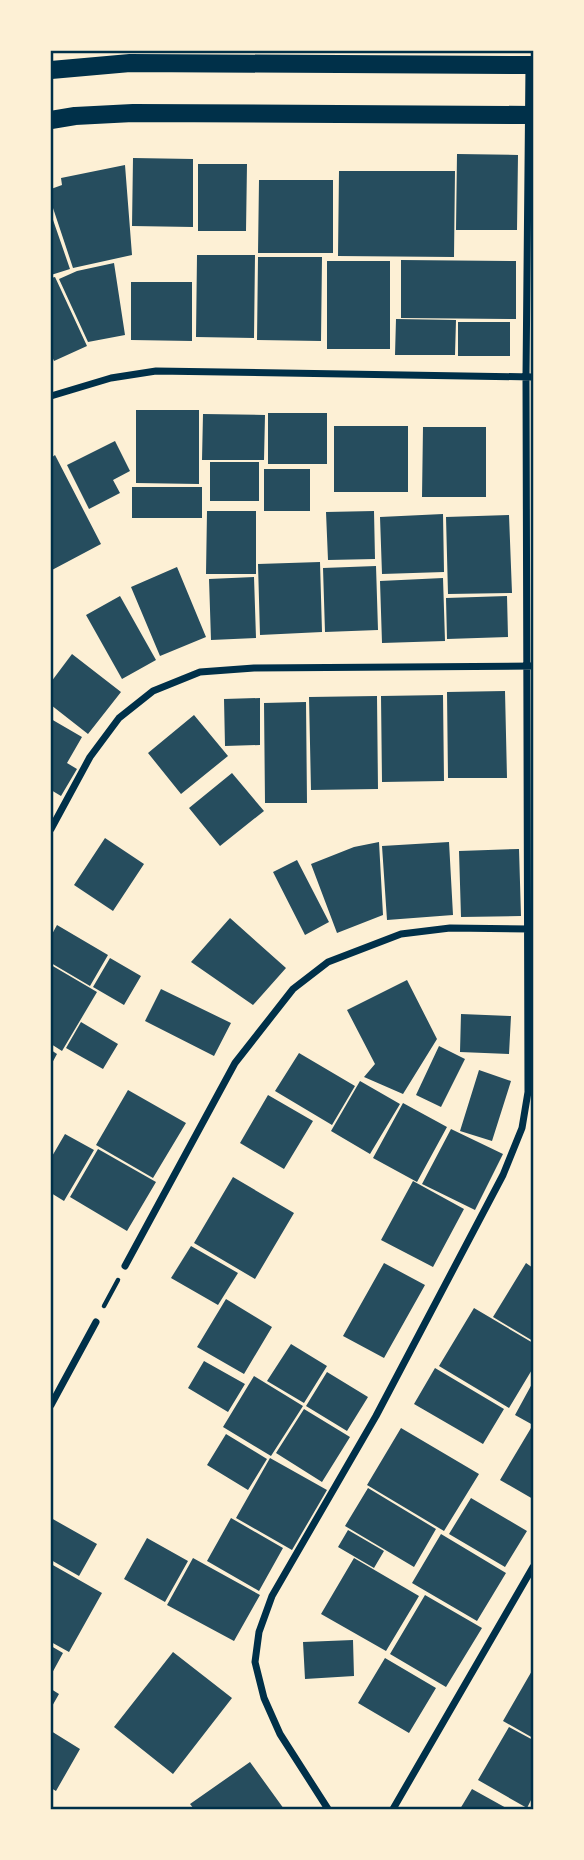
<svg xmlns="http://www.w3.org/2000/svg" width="584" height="1860" font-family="'Playfair Display',serif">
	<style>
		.building { fill: #264d5e }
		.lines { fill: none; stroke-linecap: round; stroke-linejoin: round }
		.path { stroke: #003049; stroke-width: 4.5 }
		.minor { stroke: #003049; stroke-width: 7 }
		.primary { stroke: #003049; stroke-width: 18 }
		.neatline { fill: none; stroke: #003049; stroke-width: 2.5 }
	</style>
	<rect width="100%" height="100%" fill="#fdf0d5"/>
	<path class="building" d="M457 154 518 155 517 230H456Z
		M133 158 193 159V227L132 226Z
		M198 164H247L246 231H198Z
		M125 165 132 255 73 268 51 202V189L62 185 61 178Z
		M339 171H455L454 257 338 256Z
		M259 180H333V253H258Z
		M51 214 70 269 51 275Z
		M197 255H255L254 338 196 337Z
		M258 257H322L321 341 257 340Z
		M401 260 516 261V319L401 318Z
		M327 261H390V349H327Z
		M114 263 125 335 88 342 59 279 77 271Z
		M55 277 87 346 54 361 51 354V278Z
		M131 282H192V341L131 340Z
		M396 319 456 320 455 355H395Z
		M458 322H510V356H458Z
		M136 410H199V484L136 483Z
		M268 413H327V464H268Z
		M203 414 265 415 264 460H202Z
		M334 426H408V492H334Z
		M423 427H486V497H422Z
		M115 441 130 471 113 480 120 493 89 509 67 465Z
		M55 455 101 544 52 570 51 458Z
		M210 462H259V501H210Z
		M264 469H310V511H264Z
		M132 487H202V518H132Z
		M207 511H256V574H206Z
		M374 511 375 559 328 560 326 512Z
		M443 514 444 572 382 574 380 517Z
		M509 515 512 593 448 594 446 517Z
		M320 562 322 632 260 635 258 564Z
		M376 566 378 630 325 632 323 568Z
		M177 567 206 637 160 656 131 587Z
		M254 577 256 638 211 640 209 579Z
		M443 578 445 641 382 643 380 581Z
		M120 596 156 660 122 679 86 615Z
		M507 596 508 637 447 639 446 598Z
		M72 654 121 692 88 734 51 705V682Z
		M505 691 507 778H448L447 692Z
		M443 695 444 781 382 782 381 696Z
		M377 696 378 789 311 790 309 697Z
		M260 698V745L225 746 224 699Z
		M306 702 307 803H265L264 703Z
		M194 715 228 756 181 794 148 753Z
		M51 719 82 737 67 763 77 769 61 796 51 790Z
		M232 773 264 811 220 846 189 808Z
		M105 838 144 864 113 911 74 885Z
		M379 842 383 915 337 933 311 864 354 847Z
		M449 842 453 915 387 920 382 846Z
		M519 849 521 916 461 917 459 851Z
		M297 860 329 922 305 935 273 872Z
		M230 918 286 968 253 1005 191 962Z
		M57 925 108 955 90 986 51 963V936Z
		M110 958 141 976 124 1005 93 987Z
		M51 965 97 992 62 1051 51 1044Z
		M407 980 437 1039 403 1094 364 1077 375 1064 347 1010Z
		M161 989 231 1023 214 1056 145 1021Z
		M461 1014 511 1016 509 1054 460 1052Z
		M81 1022 118 1044 103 1069 66 1048Z
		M439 1046 465 1059 441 1107 416 1095Z
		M51 1050 57 1054 51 1065Z
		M299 1053 355 1086 332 1125 275 1091Z
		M479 1070 511 1081 492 1141 460 1131Z
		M360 1081 400 1104 370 1154 331 1131Z
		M128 1090 186 1123 153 1178 96 1145Z
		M268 1095 313 1121 284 1169 240 1143Z
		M403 1103 447 1127 417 1182 373 1158Z
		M451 1129 503 1154 475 1210 422 1184Z
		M65 1134 94 1150 64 1201 51 1193V1158Z
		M98 1149 156 1182 127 1231 70 1197Z
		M233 1177 294 1213 255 1279 194 1243Z
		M413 1181 464 1209 433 1267 381 1240Z
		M191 1246 238 1273 218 1305 171 1278Z
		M384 1263 425 1285 384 1358 343 1336Z
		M526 1263 533 1268V1341L493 1317Z
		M226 1299 272 1327 244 1374 197 1347Z
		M474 1308 533 1343V1368L509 1408 439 1366Z
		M291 1344 327 1366 304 1403 267 1381Z
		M204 1361 245 1384 228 1412 188 1388Z
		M435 1368 504 1409 483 1444 414 1404Z
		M327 1372 368 1397 347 1431 306 1406Z
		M254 1376 303 1406 271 1456 223 1427Z
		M533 1382V1425L515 1415Z
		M304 1409 350 1437 322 1482 276 1453Z
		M401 1428 479 1474 444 1531 367 1485Z
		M531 1428 533 1430V1499L500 1480Z
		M226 1434 267 1459 248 1490 207 1465Z
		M270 1458 327 1490 292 1550 236 1518Z
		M368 1488 436 1529 414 1567 345 1526Z
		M471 1498 527 1531 505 1567 449 1534Z
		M51 1518 97 1544 79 1576 51 1560Z
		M231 1518 283 1548 259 1591 207 1561Z
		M348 1530 384 1551 374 1568 338 1547Z
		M441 1534 506 1573 477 1621 412 1583Z
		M147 1538 188 1561 165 1602 124 1579Z
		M193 1558 260 1595 234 1641 167 1605Z
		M354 1558 419 1596 386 1651 321 1614Z
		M51 1564 102 1593 69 1652 51 1642Z
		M425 1595 482 1628 446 1687 390 1654Z
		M353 1640 354 1676 305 1679 303 1642Z
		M51 1646 63 1653 51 1675Z
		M173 1652 232 1698 173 1774 114 1727Z
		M385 1658 436 1688 409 1733 358 1703Z
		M533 1669V1738L503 1721Z
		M51 1689 59 1694 51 1708Z
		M509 1727 533 1740V1796L527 1808 478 1780Z
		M51 1731 80 1749 56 1791 51 1788Z
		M250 1762 284 1809H194L190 1804Z
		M472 1789 508 1809H460Z"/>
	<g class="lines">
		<path class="path" d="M104 1306 118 1280"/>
		<path class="minor" d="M51 396 111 378 156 371 533 377
			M51 829 90 757 119 718 153 691 200 672 254 668 533 666
			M125 1266 235 1063 293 989 328 962 401 934 450 928 529 929
			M51 1405 96 1322
			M328 1809 280 1734 264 1698 255 1662 259 1632 272 1596 376 1416 503 1175 522 1128 528 1092 526 377 529 65
			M393 1809 533 1567"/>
		<path class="primary" d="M51 70 130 63 533 65
			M51 120 75 116 133 113 533 115"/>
	</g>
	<rect width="584" height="1860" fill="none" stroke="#fdf0d5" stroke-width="105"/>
	<rect x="52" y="52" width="480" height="1756" class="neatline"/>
</svg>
